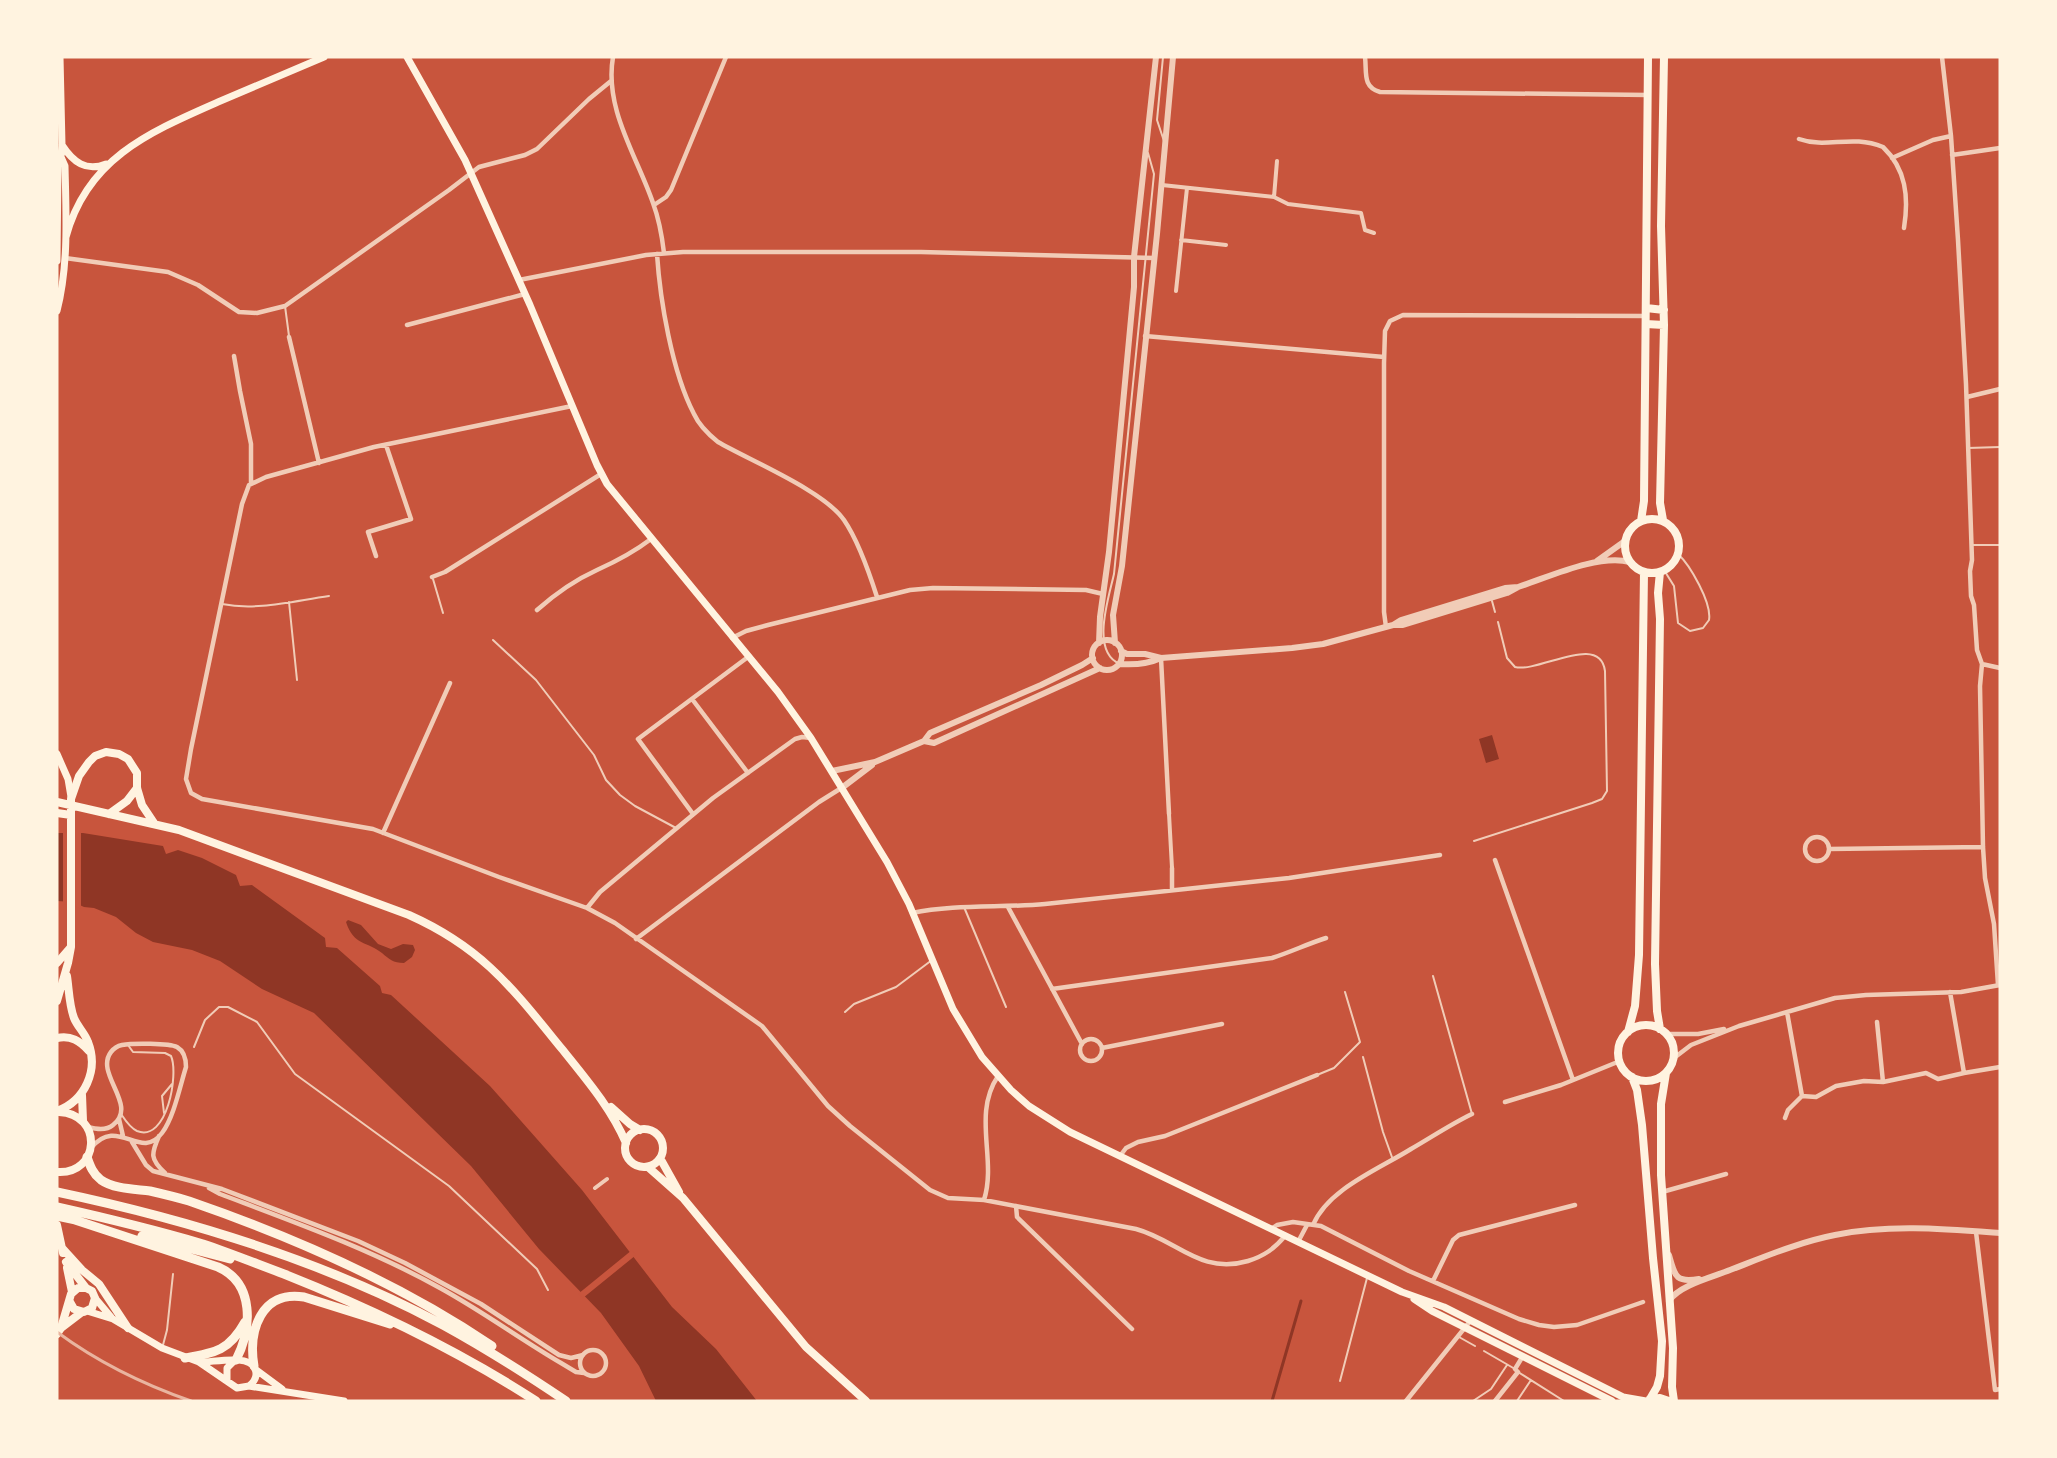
<svg xmlns="http://www.w3.org/2000/svg" width="2057" height="1458" font-family="Manrope,sans-serif">
	<style>
		.water { fill: #8f3625 }
		.pier { fill: #c8553d }
		.lines { fill: none; stroke-linecap: round; stroke-linejoin: round }
		.stream { stroke: #8f3625; stroke-width: 3 }
		.service { stroke: #f1ccb7; stroke-width: 2 }
		.pedestrian { stroke: #f1ccb7; stroke-width: 4 }
		.minor { stroke: #f1ccb7; stroke-width: 4.5 }
		.tertiary { stroke: #f1ccb7; stroke-width: 6 }
		.secondary { stroke: #fff3e0; stroke-width: 7 }
		.primary { stroke: #fff3e0; stroke-width: 8 }
		.motorway { stroke: #fff3e0; stroke-width: 9 }
		.rail { stroke: #e9b49f; stroke-width: 3 }
	</style>
	<rect width="100%" height="100%" fill="#c8553d"/>
	<path class="water" d="M1492 735 1499 759 1486 763 1479 739Z
		M57 833H83L163 846 166 854 178 850 202 858 236 875 240 886 252 885 325 938 326 947 337 948 380 986 382 993 391 995 490 1086 582 1190 672 1307 716 1349 757 1401H656L639 1366 601 1313 539 1249 471 1166 314 1013 262 989 220 961 192 950 153 942 136 933 116 917 94 908 84 907 73 902 57 901Z
		M348 920 361 925 378 944 391 949 403 944 413 945 415 950 412 957 404 963C393 963 389 959 382 953 367 941 354 946 346 922Z"/>
	<path class="pier" d="M63 830H81V909L72 905 63 904Z
		M632 1250 636 1255 583 1298 578 1294Z"/>
	<g class="lines">
		<path class="stream" d="M1272 1401 1301 1301"/>
		<path class="service" d="M1163 57 1157 120 1164 141
			M285 306 289 336
			M1968 448 2000 447
			M1971 545H2000
			M1664 570 1674 586 1678 623 1690 631 1703 628 1709 620C1712 603 1690 565 1678 554
			M433 579 443 613
			M1492 601 1495 612
			M289 602 297 680
			M222 604C257 611 293 601 329 596
			M493 640 536 680 594 755 606 780 620 795 635 806 676 828
			M1120 664C1090 652 1109 597 1114 574L1154 174 1148 153
			M1474 841 1592 803 1602 799 1607 791 1605 671C1600 632 1539 673 1515 667L1507 658 1498 622
			M964 907 1006 1007
			M1433 976 1472 1114
			M845 1012 854 1004 896 987 932 960
			M194 1047 205 1020 219 1007H228L257 1022 295 1074 449 1186 537 1269 548 1290
			M1363 1057 1383 1132 1393 1160
			M1317 1075 1334 1068 1360 1042 1345 992
			M164 1113 162 1096 172 1084
			M121 1114C125 1120 130 1128 137 1131 167 1143 179 1074 171 1056L165 1053 133 1052 128 1045
			M1459 1337 1475 1346
			M163 1345 167 1330 173 1274
			M1484 1351 1515 1369
			M1518 1372 1564 1401
			M1340 1381 1367 1278
			M1473 1401 1491 1389 1507 1365
			M1517 1401 1531 1380"/>
		<path class="pedestrian" d="M1162 185 1274 197 1288 204 1361 213 1365 230 1374 233
			M1274 197 1277 161
			M1181 240 1226 245
			M1176 291 1187 188
			M1169 814 1172 868
			M595 1188 607 1179"/>
		<path class="minor" d="M613 57C604 109 637 156 653 203 659 219 662 236 664 253
			M1365 57C1367 72 1362 87 1380 92L1648 95
			M1942 57 1951 136 1958 240 1966 384 1972 560 1970 571 1971 596 1974 605 1977 650 1982 664 1980 686 1983 847 1985 878 1994 924 1998 985
			M1799 139C1827 149 1851 134 1883 147 1906 169 1909 197 1904 228
			M1952 155 2000 148
			M1892 158 1933 140 1951 136
			M654 205 666 197 671 190 726 57
			M657 254C660 300 672 372 694 414 699 425 708 434 718 442 751 461 824 491 844 520 857 539 870 575 877 597
			M65 258 168 272 198 285 239 312 257 313 285 306 449 190 479 167 525 155 537 149 589 99 611 81
			M519 280 646 255 683 252H921L1154 258
			M407 325 525 294
			M1145 336 1384 357
			M289 337 319 463
			M234 356 240 391 251 444V484
			M1967 397 2000 389
			M572 406 374 447 266 477 249 485 242 504 191 749 186 779 191 793 202 799 373 829 499 877 587 908 615 923 762 1026 828 1106 850 1126 930 1190 948 1198 984 1200 1136 1229C1177 1240 1200 1275 1248 1261 1264 1256 1274 1249 1285 1236
			M376 556 368 532 411 519 386 445
			M432 577 445 572 601 474
			M537 610C555 594 575 580 597 570 617 561 634 552 651 539
			M1386 627 1384 612V363L1385 331 1390 321 1403 315 1645 316
			M732 638 746 631 768 625 910 590 933 588 1086 590 1103 594
			M1161 658 1169 814
			M1982 664 2000 668
			M692 699 748 773
			M693 814 638 739 748 657
			M383 833 450 683
			M1805 849a12 12 0 1 1 24 0a12 12 0 1 1-24 0Z
			M1829 849 1983 847
			M1495 860 1573 1080
			M1172 889V868
			M1008 907 1082 1044
			M587 908 600 892 713 798 795 739 802 737 811 738
			M912 913C955 904 1001 908 1045 904L1289 878 1440 855
			M636 939 819 802 843 787
			M1052 989 1272 958C1291 952 1307 944 1326 938
			M1950 992 1964 1073 2000 1067
			M1787 1012 1802 1096
			M1877 1022 1883 1082
			M1667 1034H1698L1724 1029
			M1080 1050a11 11 0 1 1 22 0a11 11 0 1 1-22 0Z
			M1102 1048 1222 1024
			M1674 1058 1691 1045 1739 1026 1835 998 1866 995 1961 992 2000 985
			M1505 1102 1561 1085 1620 1061
			M1785 1118 1788 1110 1802 1096 1816 1097 1836 1086 1864 1081 1883 1082 1926 1073 1938 1079 1964 1073
			M119 1119 123 1136
			M87 1127C96 1129 106 1131 113 1125 139 1105 94 1074 111 1052 114 1048 117 1046 122 1045 132 1043 169 1043 177 1047 184 1051 186 1059 186 1067 180 1086 174 1117 162 1133 140 1162 118 1115 91 1148
			M159 1136C151 1154 150 1159 165 1173
			M132 1142 146 1165 153 1171 222 1189 358 1241 405 1263 481 1304 559 1355 571 1358 583 1355
			M1120 1156 1126 1148 1138 1142 1165 1136 1317 1075
			M209 1188 220 1194C294 1222 370 1249 440 1288 482 1311 520 1339 561 1363L576 1372 584 1373
			M1662 1192 1726 1174
			M984 1200C997 1159 972 1115 998 1076
			M1016 1206 1017 1217 1132 1329
			M1313 1225C1328 1189 1379 1169 1411 1149 1432 1137 1451 1124 1472 1114
			M1271 1229 1277 1225 1293 1222 1321 1226 1409 1271 1519 1319 1539 1325 1554 1327 1577 1325 1643 1302
			M1976 1232 1995 1390 2000 1389
			M1298 1242 1307 1225
			M1433 1281 1453 1240 1459 1235 1575 1205
			M580 1363a13 13 0 1 1 26 0a13 13 0 1 1-26 0Z
			M1406 1401 1471 1320
			M1495 1401 1518 1372 1515 1369 1523 1356"/>
		<path class="tertiary" d="M1597 561 1625 541
			M1394 625H1403L1507 593 1518 587C1549 577 1597 554 1630 562
			M1092 655a15 15 0 1 1 30 0a15 15 0 1 1-30 0Z
			M1099 643 1100 617 1109 552 1134 287V257L1156 57
			M1115 643 1113 615 1122 566 1157 234 1173 57
			M1121 651 1127 654H1145L1161 658
			M1120 664C1134 665 1148 664 1161 658L1292 648 1323 644 1393 625 1401 620 1505 588 1518 587
			M924 741 930 733 1041 685 1082 665 1093 658
			M832 771 875 762 924 741 934 743 1100 668
			M843 787 872 765
			M1669 1255C1675 1276 1675 1283 1699 1279
			M1669 1301C1679 1285 1713 1277 1730 1270 1764 1257 1799 1242 1835 1235 1888 1224 1946 1229 2000 1233"/>
		<path class="secondary" d="M407 57 465 160 530 305 597 465 607 484 778 692 811 738 887 862 909 904 953 1009 982 1057 1011 1090 1029 1106 1070 1132 1402 1292 1444 1307 1623 1397 1646 1401
			M62 145C73 162 86 172 106 164
			M66 237C87 158 150 132 218 102 254 87 289 72 324 57
			M57 261 58 166 61 157 62 145 60 57
			M57 311C69 264 66 214 65 166L61 157
			M57 754 68 779 71 797
			M95 1298 111 1317
			M1414 1299 1432 1311 1612 1401
			M87 1311 113 1319 162 1348 199 1362 237 1388 249 1386 344 1401
			M201 1362C215 1362 250 1354 255 1369 258 1376 254 1382 249 1386
			M255 1369 282 1389
			M227 1380V1368L234 1361"/>
		<path class="primary" d="M1646 308 1664 310
			M1646 324 1664 325
			M1625 546a27 27 0 1 1 54 0a27 27 0 1 1-54 0Z
			M1663 520 1660 503 1664 325 1661 226 1664 57
			M1641 521 1644 501 1648 57
			M1660 572 1658 593 1660 619 1655 964 1657 1011 1660 1029
			M57 802 179 830 409 915C483 948 513 989 562 1049 586 1079 611 1108 626 1143
			M57 813 71 815
			M109 814 127 801 137 788
			M57 963 70 948
			M57 1001 68 963 71 947V799L79 776 89 762 95 756 106 752 119 754 128 759 137 773V788L142 805 154 823
			M1618 1053a28 28 0 1 1 56 0a28 28 0 1 1-56 0Z
			M1628 1032 1635 1006 1639 955 1644 572
			M57 1038C71 1035 80 1041 89 1051
			M1666 1073 1661 1104V1175L1673 1348 1672 1387 1674 1401
			M1632 1077 1637 1090 1642 1125 1653 1258 1662 1341 1660 1376 1657 1387 1650 1399
			M82 1095 83 1121
			M611 1107 630 1124 640 1130
			M57 1111C85 1101 99 1070 88 1042 85 1033 77 1026 74 1018 69 1005 69 989 67 976
			M625 1148a19 19 0 1 1 38 0a19 19 0 1 1-38 0Z
			M660 1158 679 1192
			M648 1167 683 1198 806 1347 866 1401
			M57 1172C100 1175 104 1114 59 1112
			M57 1225 63 1253
			M62 1248 82 1270 99 1284 128 1328
			M66 1262 86 1288 92 1291 95 1298 92 1308 84 1312 74 1309 70 1302
			M67 1268 72 1292
			M61 1328 71 1294 78 1288H86
			M57 1334 61 1328 82 1312
			M1650 1399 1660 1398 1669 1401"/>
		<path class="motorway" d="M87 1157C90 1166 93 1174 101 1180 114 1189 134 1189 150 1191 163 1194 176 1197 189 1201 296 1238 399 1283 492 1346
			M57 1192C190 1220 322 1260 443 1325 485 1348 526 1374 566 1401
			M57 1207C106 1218 155 1230 203 1244 230 1253 257 1264 284 1274 372 1309 456 1349 536 1401
			M57 1216 76 1220
			M72 1219 218 1267C255 1283 252 1329 236 1360
			M142 1236 230 1259
			M185 1358C215 1353 229 1351 245 1322
			M254 1366C248 1331 261 1290 304 1297L390 1324"/>
		<path class="rail" d="M57 1332C99 1363 142 1384 191 1401"/>
	</g>
	<rect width="2057" height="1458" fill="none" stroke="#fff3e0" stroke-width="117"/>
</svg>
